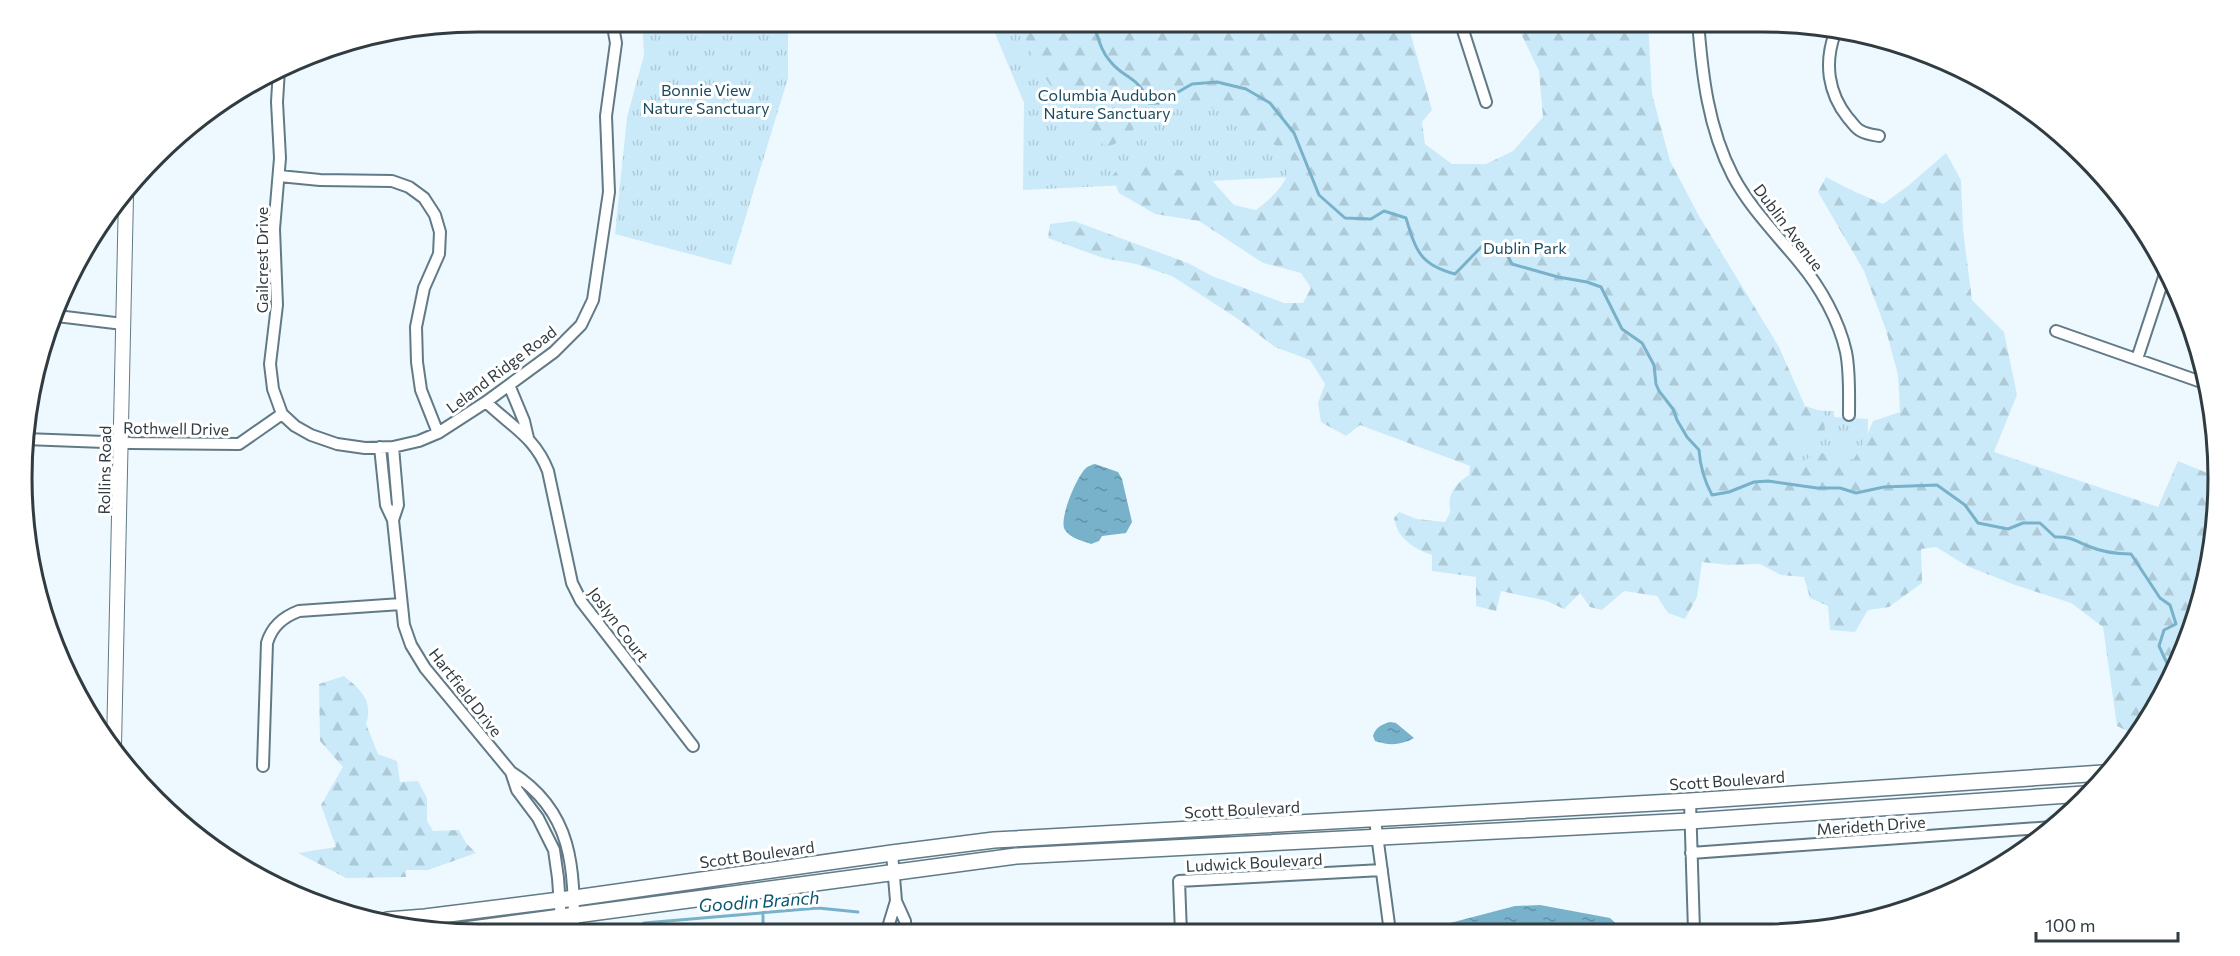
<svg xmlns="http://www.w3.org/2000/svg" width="2240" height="956" font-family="Commissioner,sans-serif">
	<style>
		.grass { fill: url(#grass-tufts) }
		.forest { fill: url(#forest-firs) }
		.water { fill: url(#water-ripples) }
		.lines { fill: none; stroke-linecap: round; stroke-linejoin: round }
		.stream { stroke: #78b1ca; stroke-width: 3 }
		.minor-casing { stroke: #617a86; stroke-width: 14 }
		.tertiary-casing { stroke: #617a86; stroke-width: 16 }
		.secondary-casing { stroke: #617a86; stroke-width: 18 }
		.minor { stroke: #fff; stroke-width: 10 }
		.tertiary { stroke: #fff; stroke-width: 14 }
		.secondary { stroke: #fff; stroke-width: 15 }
		.labels { text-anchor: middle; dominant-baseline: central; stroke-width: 6; stroke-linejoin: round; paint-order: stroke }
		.park-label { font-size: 16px; fill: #1c4b5e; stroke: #fff }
		.street-label { font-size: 16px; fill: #313c41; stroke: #fff }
		.water-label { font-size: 18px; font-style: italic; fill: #0a5772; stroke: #fff }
		.rim { fill: none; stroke: #313c41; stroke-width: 3 }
	</style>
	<defs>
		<pattern id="grass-tufts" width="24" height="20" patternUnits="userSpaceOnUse" patternTransform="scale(1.5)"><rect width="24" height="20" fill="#cbeaf9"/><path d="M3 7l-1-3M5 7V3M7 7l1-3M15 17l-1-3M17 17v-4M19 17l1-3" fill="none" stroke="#afcad7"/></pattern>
		<pattern id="forest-firs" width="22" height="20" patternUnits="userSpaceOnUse" patternTransform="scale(1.5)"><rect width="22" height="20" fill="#cbeaf9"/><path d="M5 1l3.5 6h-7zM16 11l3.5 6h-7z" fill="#afcad7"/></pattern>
		<pattern id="water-ripples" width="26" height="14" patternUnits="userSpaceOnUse" patternTransform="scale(1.5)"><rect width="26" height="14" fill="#78b1ca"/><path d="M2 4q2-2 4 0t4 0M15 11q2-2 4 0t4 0" fill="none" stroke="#6391a6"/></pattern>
	</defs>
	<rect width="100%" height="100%" fill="#eef9ff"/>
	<path class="grass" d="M642 21H788V78L731 265 615 234 627 117 644 55Z
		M990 21H1331L1332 124 1746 409 1834 411V417L1868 419 1866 490 1723 473 1332 175 1023 190 1024 103Z"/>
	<path class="forest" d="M1018 21H1154L1167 23 1168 21H1407L1432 110 1422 122 1425 144 1452 164H1486L1513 151 1543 117 1539 71 1515 21H1648L1652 94 1670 161 1699 216 1779 347 1805 406 1824 412 1825 434H1805L1796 445 1800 463 1818 453 1847 455 1853 460 1863 444 1873 421 1900 412 1898 375 1886 330 1864 271 1818 192 1826 177 1851 190 1883 204 1909 185 1946 153 1961 180 1963 230 1972 300 2004 332 2017 395 1994 452 2158 507 2178 461 2217 477 2215 538 2195 625 2142 732 2138 736 2117 726 2103 627 2071 603 2015 585 1967 566 1936 547 1921 549 1922 583 1889 607 1868 610 1855 632 1830 630 1828 606 1810 598 1804 577 1781 575 1760 564 1728 565 1702 562 1697 597 1685 619 1668 613 1657 596 1624 591 1602 610 1590 607 1580 593 1564 609 1547 601 1501 591 1496 611 1476 606V577L1432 571V555C1414 549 1397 538 1394 518L1399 512 1417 519 1445 522C1454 507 1448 511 1450 498 1452 488 1461 480 1469 475L1470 466 1360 425 1346 436 1321 422 1318 403 1325 384 1310 360 1275 347 1238 319 1172 276 1136 264 1103 258 1048 238 1050 224 1074 221 1188 263 1212 276 1284 303H1303L1311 288 1301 273 1263 263 1199 221 1155 214 1119 193 1112 176 1122 164 1171 168 1209 177 1234 205 1256 210C1274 196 1291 181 1291 156L1226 112 1201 105 1172 106 1142 120 1125 139 1110 146 1087 139 1038 67Z
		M344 676C360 689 374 701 366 724L378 754 397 761 400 782 418 781 427 798V821L433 831 459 830 466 843 476 853 428 870H406V877L346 878 298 853 336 847 321 805 343 767 320 741 319 684Z"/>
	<path class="water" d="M1095 464 1118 472 1122 479 1132 522 1126 533 1102 536 1099 541 1091 544C1083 541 1070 538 1065 530 1058 520 1077 476 1086 468 1087 467 1093 464 1095 464Z
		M1390 722 1396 723 1414 738C1402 745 1389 746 1375 741L1373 736C1375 728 1382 724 1390 722Z
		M1540 905 1610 918 1622 929 1633 932H1451L1450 923 1515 906Z"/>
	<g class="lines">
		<path class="stream" d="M1092 21C1098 35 1100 50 1110 61 1125 80 1138 75 1149 103H1159L1192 84 1217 82 1246 89 1270 103 1294 133 1319 195 1345 218 1371 219 1384 211 1406 218C1416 251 1420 265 1455 274L1486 242 1504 249 1512 264 1558 277 1587 282 1601 287 1622 329 1642 343 1654 365 1656 384 1659 391 1673 409 1677 420 1687 437 1699 450C1700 466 1704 480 1712 495L1729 492 1754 482 1768 481 1817 488H1840L1856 493 1884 487 1937 485 1965 505 1978 523 2008 529 2023 523H2040L2055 537C2069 536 2076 541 2088 546 2102 552 2116 554 2131 554L2160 598 2170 605 2176 624 2164 630 2159 646 2171 672
			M763 934V912
			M632 935 644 923 818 908 858 912"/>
		<defs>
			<path id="minor" d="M1460 21 1486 102
				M1698 21C1702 74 1708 128 1733 176 1750 208 1777 235 1800 263 1820 287 1839 320 1846 352 1850 372 1849 394 1849 415
				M1835 33C1824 63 1828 93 1848 118 1852 122 1856 129 1861 131 1866 134 1874 135 1879 136
				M279 69 277 102 280 158 274 229 277 305 270 364 273 389 282 414 295 426 311 435 337 444 365 448 393 447 419 441 438 433 486 402 554 352 581 325 593 300 609 192 606 116 616 43 612 21
				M279 176 320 180 392 181 409 187 424 198 435 215 440 232 439 254 424 288 416 327 417 362 421 390 438 433
				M57 316 123 324
				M2056 331 2207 384
				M2137 359 2167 268
				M509 385 524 421 528 438
				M486 402C512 427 535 437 548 471L572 583 581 601 693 746
				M25 439 131 443 239 444 282 414
				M380 447 386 505 393 520 404 625 411 645 425 668 511 772C574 812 574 868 574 935
				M393 520 398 505 393 447
				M263 766 267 643C272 626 283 617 299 611L401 604
				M511 772 517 790 538 818 554 850 558 878 562 935
				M1690 801 1694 931
				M1375 820 1390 932
				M892 853 896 901 905 921 906 934
				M1691 853 2053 827
				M1181 933 1179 881 1382 870
				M890 934 889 924 896 901"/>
			<path id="tertiary" d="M114 745 126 196"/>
			<path id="secondary" d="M387 920 425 917 575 898 892 853 994 840 1690 801 2103 773
				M457 931 1016 856 1690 821 2084 794"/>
		</defs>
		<use href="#minor" class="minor-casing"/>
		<use href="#tertiary" class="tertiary-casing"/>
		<use href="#secondary" class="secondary-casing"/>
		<use href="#minor" class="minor"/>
		<use href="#tertiary" class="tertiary"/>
		<use href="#secondary" class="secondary"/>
	</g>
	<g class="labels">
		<g class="park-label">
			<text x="706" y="89">Bonnie View<tspan x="706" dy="18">Nature Sanctuary</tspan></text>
			<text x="1107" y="94">Columbia Audubon<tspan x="1107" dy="18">Nature Sanctuary</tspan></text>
			<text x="1525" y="247">Dublin Park</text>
		</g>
		<g class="street-label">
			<text transform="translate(1789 227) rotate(53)">Dublin Avenue</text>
			<text transform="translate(261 260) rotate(-90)">Gailcrest Drive</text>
			<text transform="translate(501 369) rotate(-37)">Leland Ridge Road</text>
			<text transform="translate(176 428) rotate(1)">Rothwell Drive</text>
			<text transform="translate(104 470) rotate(-89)">Rollins Road</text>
			<text transform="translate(619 624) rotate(53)">Joslyn Court</text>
			<text transform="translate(466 692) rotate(52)">Hartfield Drive</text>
			<text transform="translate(1727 780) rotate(-4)">Scott Boulevard</text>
			<text transform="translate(1242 809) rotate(-3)">Scott Boulevard</text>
			<text transform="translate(1871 825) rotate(-4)">Merideth Drive</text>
			<text transform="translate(757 854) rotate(-8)">Scott Boulevard</text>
			<text transform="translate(1254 862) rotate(-3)">Ludwick Boulevard</text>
		</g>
		<g class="water-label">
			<text transform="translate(759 901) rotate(-4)">Goodin Branch</text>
		</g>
	</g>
	<path d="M0 0H2240V956H0ZM478 32H1762A446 446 0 0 1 2208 478V478A446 446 0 0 1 1762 924H478A446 446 0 0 1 32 478V478A446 446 0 0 1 478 32Z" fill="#fff" fill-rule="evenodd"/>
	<path class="rim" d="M478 32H1762A446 446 0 0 1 2208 478V478A446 446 0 0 1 1762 924H478A446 446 0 0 1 32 478V478A446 446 0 0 1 478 32Z"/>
	<path d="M2036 932v9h142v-9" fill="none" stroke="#313c41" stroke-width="3"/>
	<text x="2045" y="932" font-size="18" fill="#313c41" stroke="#ffffff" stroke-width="4.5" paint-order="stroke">100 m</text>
</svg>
